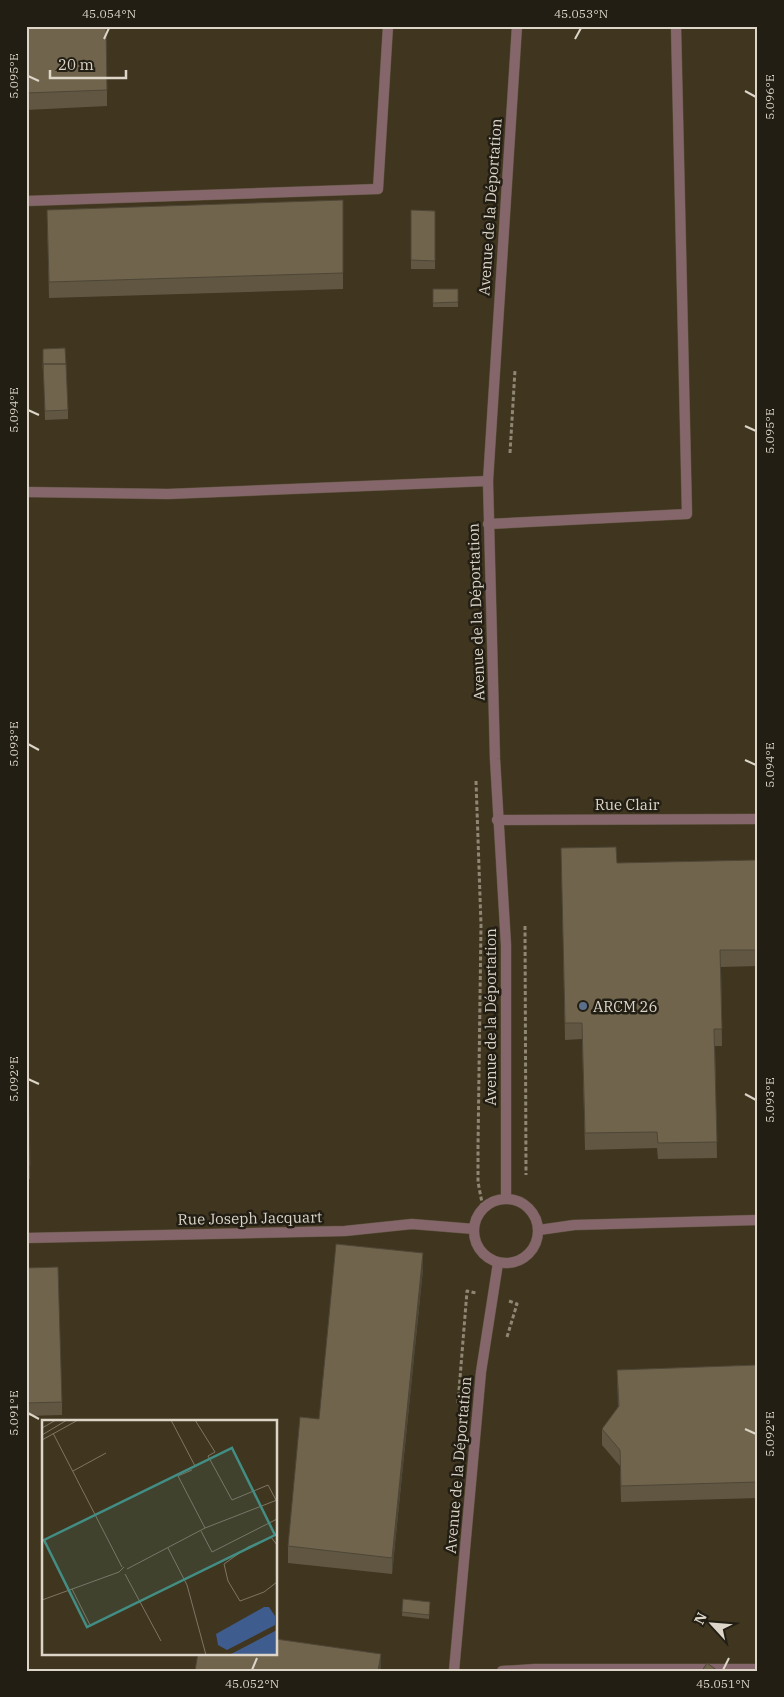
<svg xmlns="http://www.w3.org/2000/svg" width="784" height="1697" font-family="'IBM Plex Serif',serif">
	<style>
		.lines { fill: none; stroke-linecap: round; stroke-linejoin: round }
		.service-casing { stroke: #5c523d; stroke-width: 11 }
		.minor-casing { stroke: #5c523d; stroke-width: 11 }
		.path { stroke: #8f8674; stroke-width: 3; stroke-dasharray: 4 2.5; stroke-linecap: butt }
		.service { stroke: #85676b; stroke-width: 10 }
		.minor { stroke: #85676b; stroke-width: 10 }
		.wall { fill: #605642 }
		.shaded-wall { fill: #4e4636 }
		.building { fill: #70644d; stroke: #4e4636 }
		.ticks { fill: none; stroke: #dcd5c8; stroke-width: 2 }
		.service-dot { fill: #5c6f8a; stroke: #221e14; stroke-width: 2 }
		.labels { text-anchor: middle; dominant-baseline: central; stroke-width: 5; stroke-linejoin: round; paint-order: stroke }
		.street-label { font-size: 15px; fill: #dcd5c8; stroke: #221e14 }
		.poi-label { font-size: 15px; fill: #dcd5c8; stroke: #221e14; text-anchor: start }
		.inset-road { fill: none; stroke: #7e7563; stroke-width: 1 }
		.view { fill: #428e84; fill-opacity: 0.15; stroke: #428e84; stroke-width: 2.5 }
		.inset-edge { fill: none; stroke: #dcd5c8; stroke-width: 2.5 }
		.neatline { fill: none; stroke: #dcd5c8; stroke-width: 2 }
		.ticks-label { font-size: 12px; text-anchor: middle; fill: #dcd5c8 }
	</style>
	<rect width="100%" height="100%" fill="#40351f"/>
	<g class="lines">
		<defs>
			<path id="service" d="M26 201 378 189 388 26
				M26 492 168 494 488 481
				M488 524 687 514 676 26
				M497 820 758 819
				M539 1230 574 1225 758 1220
				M502 1671 535 1669H758"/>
			<path id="minor" d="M506 1198V945L495 759 488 481 517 26
				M474 1231a32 32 0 1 1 64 0a32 32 0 1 1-64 0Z
				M26 1238 345 1231 412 1224 474 1229
				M454 1671 481 1372 498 1263"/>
		</defs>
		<use href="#service" class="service-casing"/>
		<use href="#minor" class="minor-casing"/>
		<path class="path" d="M510 453 515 370
			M476 781 481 925 478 1147V1182L483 1208
			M525 926 526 1175
			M507 1337 517 1304 509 1301
			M458 1403 467 1291 476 1293"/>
		<use href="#service" class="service"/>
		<use href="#minor" class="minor"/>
	</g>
	<path class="wall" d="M26 26 107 90V106L26 110Z
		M343 200V289L49 298 47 210Z
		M411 210 435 211V269H411Z
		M433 289H458V307H433Z
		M43 349 68 410V419L45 420Z
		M561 848 617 863 758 860V966L721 967 722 1046H715L717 1158 658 1159 657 1148 585 1150 582 1039 565 1040Z
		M26 1053H28L30 1179H26Z
		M26 1268 62 1402V1415L26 1416Z
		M423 1269 392 1574 288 1563V1546L319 1419Z
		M758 1365V1498L621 1502 620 1466 602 1445V1429L618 1407 617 1370Z
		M403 1599 430 1602 429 1619 402 1616Z"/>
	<path class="shaded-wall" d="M423 1253V1269L392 1574V1558Z
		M381 1654V1671H378Z"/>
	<path class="building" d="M26 26H106L107 90 26 93Z
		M343 200V273L49 282 47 210Z
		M411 210 435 211V261L411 260Z
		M433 289H458V302L433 303Z
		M65 348 66 364H43V369V349Z
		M43 364H66L68 410 45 411Z
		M616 847 617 863 758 860V950H720L722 1029H714L717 1142 658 1143 657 1132 585 1133 582 1023H565L561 848Z
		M26 1053H28L30 1166H26Z
		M336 1244 423 1253 392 1558 288 1546 300 1417 319 1419Z
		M58 1267 62 1402 26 1403V1268Z
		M758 1365V1482L621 1486 620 1450 602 1429 619 1406 617 1370Z
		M403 1599 430 1602 429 1615 402 1612Z
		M276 1639 381 1654 378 1671H195L198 1653H276Z
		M707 1663 718 1671H702Z"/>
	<path class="ticks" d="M104 39 109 28M575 39 581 28M28 76 39 81M745 91 756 97M28 410 39 415M745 426 756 431M28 744 39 750M745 760 756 765M28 1079 39 1084M745 1094 756 1100M28 1413 39 1419M745 1429 756 1434M252 1670 257 1658M723 1670 729 1658"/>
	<circle class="service-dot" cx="583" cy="1006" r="5"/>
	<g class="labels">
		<g class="street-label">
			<text transform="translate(490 207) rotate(-86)">Avenue de la Déportation</text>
			<text transform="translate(476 612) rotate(-92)">Avenue de la Déportation</text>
			<text x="627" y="804">Rue Clair</text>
			<text transform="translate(490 1017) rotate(-90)">Avenue de la Déportation</text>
			<text transform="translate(250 1218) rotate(-1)">Rue Joseph Jacquart</text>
			<text transform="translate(458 1465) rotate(-85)">Avenue de la Déportation</text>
		</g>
		<g class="poi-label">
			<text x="593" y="1006">ARCM 26</text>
		</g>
	</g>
	<g transform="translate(42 1420)">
		<rect width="235" height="235" fill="#40351f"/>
		<path d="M222 187H227L233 196V205L185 230 176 225 174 214ZM235 210V235H187Z" fill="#3e5c8d"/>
		<path class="inset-road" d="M129 0 153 46M153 0 173 32 166 36 190 80 226 65 234 80M0 8 14 0M11 13 80 147M0 15 25 0M0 20 36 0M150 50 136 56 163 108M31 51 64 33M159 111 170 132 235 99M235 125 229 117 206 127 182 144 186 161 198 181 222 172 235 162M126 128 145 165 164 235M85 149 163 108 235 80M83 154 119 221M30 169 48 205M0 180 77 152 82 147"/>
		<path class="view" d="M190 28 233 115 45 207 2 120Z"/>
		<rect width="235" height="235" class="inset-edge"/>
	</g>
	<rect width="784" height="1697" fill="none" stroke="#221e14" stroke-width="55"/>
	<g transform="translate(712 1624) rotate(296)" stroke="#221e14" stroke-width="4" paint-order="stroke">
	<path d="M0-4L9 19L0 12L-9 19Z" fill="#dcd5c8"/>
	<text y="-8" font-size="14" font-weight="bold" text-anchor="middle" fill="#dcd5c8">N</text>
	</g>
	<path d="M50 70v8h76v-8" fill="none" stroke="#dcd5c8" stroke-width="2.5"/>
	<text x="58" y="70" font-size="15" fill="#dcd5c8" stroke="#221e14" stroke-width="4" paint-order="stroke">20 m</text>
	<rect x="28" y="28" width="728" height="1642" class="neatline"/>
	<g class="ticks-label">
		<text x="109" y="18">45.054°N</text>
		<text x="581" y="18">45.053°N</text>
		<text transform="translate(14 76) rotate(-90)" y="4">5.095°E</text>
		<text transform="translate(770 97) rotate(-90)" y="4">5.096°E</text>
		<text transform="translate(14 410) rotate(-90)" y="4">5.094°E</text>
		<text transform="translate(770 431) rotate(-90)" y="4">5.095°E</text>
		<text transform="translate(14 744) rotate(-90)" y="4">5.093°E</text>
		<text transform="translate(770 765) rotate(-90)" y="4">5.094°E</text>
		<text transform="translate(14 1079) rotate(-90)" y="4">5.092°E</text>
		<text transform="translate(770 1100) rotate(-90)" y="4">5.093°E</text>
		<text transform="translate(14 1413) rotate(-90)" y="4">5.091°E</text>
		<text transform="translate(770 1434) rotate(-90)" y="4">5.092°E</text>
		<text x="252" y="1688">45.052°N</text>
		<text x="723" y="1688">45.051°N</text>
	</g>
</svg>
